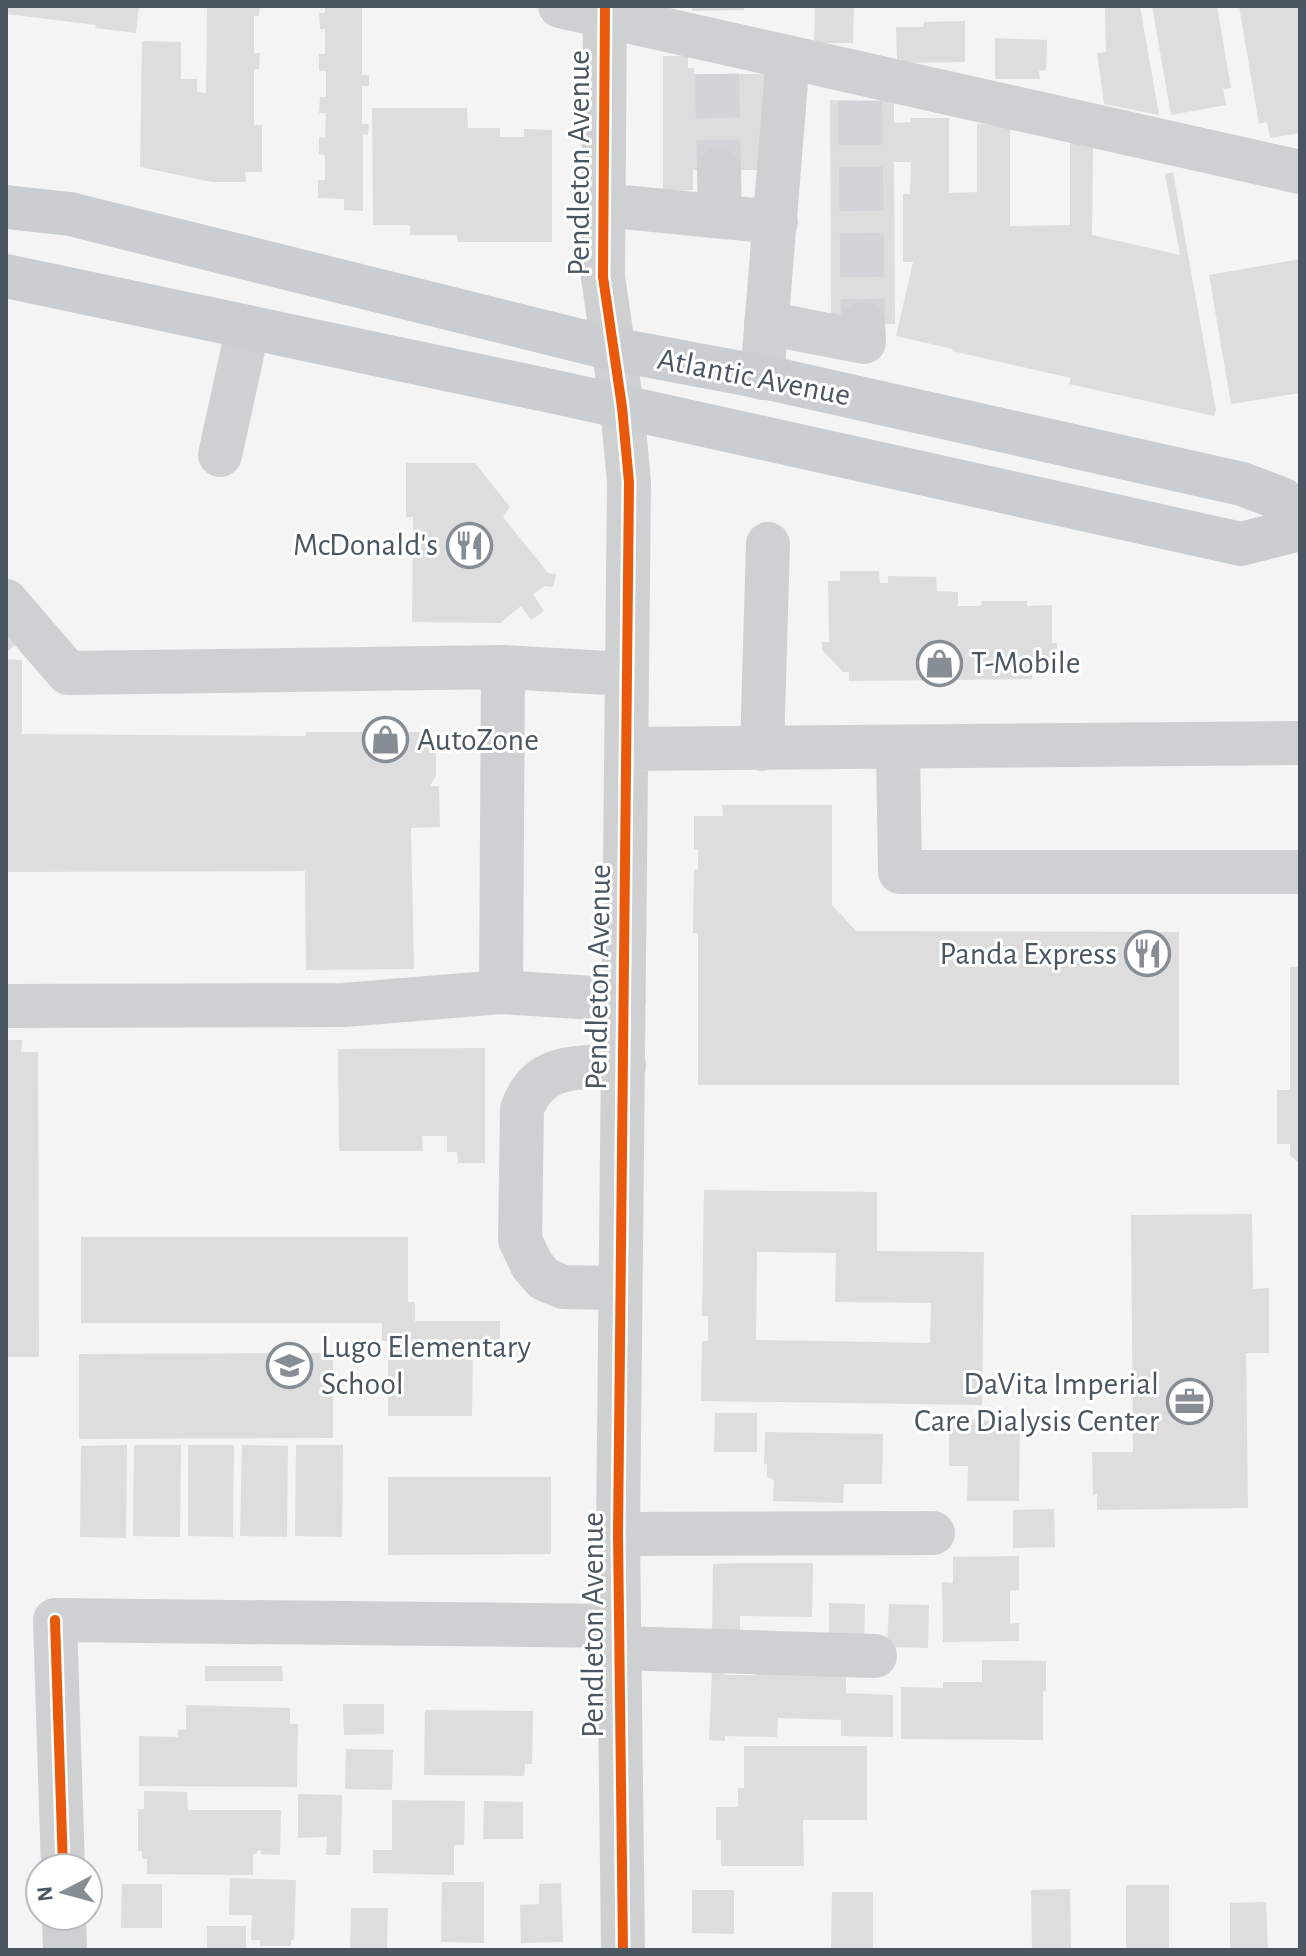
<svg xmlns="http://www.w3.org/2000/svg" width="1306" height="1956" font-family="'Alegreya Sans',sans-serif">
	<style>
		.building { fill: #ddddde; fill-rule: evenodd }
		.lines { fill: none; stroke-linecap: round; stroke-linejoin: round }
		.minor-tunnel { stroke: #d2d4d7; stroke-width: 44; stroke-dasharray: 44 22; stroke-linecap: butt }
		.minor { stroke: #ced0d2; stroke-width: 44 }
		.major { stroke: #caced1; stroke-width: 44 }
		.cycleway-casing { stroke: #fff; stroke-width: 15 }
		.cycleway { stroke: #e8590c; stroke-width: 10 }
		.labels { text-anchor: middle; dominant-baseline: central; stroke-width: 6; stroke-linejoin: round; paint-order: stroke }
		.street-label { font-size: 32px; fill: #4a5661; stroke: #fff }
		.poi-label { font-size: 32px; fill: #4a5661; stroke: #fff; text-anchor: end }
	</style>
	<rect width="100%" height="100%" fill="#f4f4f4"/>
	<path class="building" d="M6 6H139L136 33 95 28 96 25 6 14Z
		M207 6H260L259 16H254V53H260L259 69H254V125H262V172H245L246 182H212L140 167 142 41 181 42V79H197V92L206 93Z
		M325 6H362V75H369V86H362V124H369L368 135 363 134V211L344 210V199L318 198V180H325V155L319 154V137L325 138 326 113H319L320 97H326V71H319V54H325V29H320L319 13H325Z
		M692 6H744V10L692 11Z
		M815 6H854L853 43H814Z
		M1105 6H1140L1159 115 1104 104 1097 53 1106 52Z
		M1152 6H1217L1231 88 1223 89 1226 105 1171 115Z
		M1239 6H1300V133L1270 138 1267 122 1259 124Z
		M965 21V62L902 63 901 59H897L896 27H923L924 22Z
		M995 38 1047 40 1046 70 1039 71 1040 79H995Z
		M663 56H688V68H694V74H771V170H693V190L663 191Z
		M830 100 894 101V123L911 122V118H949V193L977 192V124L1010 125V226L1070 225V138L1093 145 1092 235 1180 255 1165 174 1173 172 1216 410 1214 416 1069 384 1071 378 952 351 953 349 896 336 913 262H903V194H910L911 162H894L895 324H831Z
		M372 108H467L468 128H500V137H524V129L552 130V242H458L457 235H410V225H373Z
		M1300 259V393L1231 404 1209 275Z
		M406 463H475L510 507 503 517 548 573 556 574 553 587 545 586 533 594 544 611 531 620 521 606 500 623 412 622 413 517H406Z
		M840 571H879L880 583H888V576L936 577 937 591 958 592V606H981L982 601H1027V606L1052 605V643H1057V653L1037 672H1032V679L849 681V672H843L822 650V642H829L828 581H840Z
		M6 632 17 643 6 653Z
		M6 659 22 660V734L306 736V732H429L436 742V776L430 786H439L440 827 411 828 414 969 306 970 305 871 6 872Z
		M722 805H832V905L856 931 1179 932V1085H698V933H693L694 870 698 869V849H694V816H723Z
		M1290 967H1300V1164L1290 1155V1144H1277V1090H1290Z
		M6 1040H22L21 1052H38L39 1357H6Z
		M485 1048V1163H458L457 1152H447V1136H422L423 1151H339L338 1049Z
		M704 1190 877 1192V1251L984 1252 982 1405 701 1401 702 1341H708V1316H702ZM757 1252 836 1253 835 1302 931 1303 930 1343 756 1340Z
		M1252 1214 1253 1289 1269 1288V1353H1246L1248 1508 1097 1510V1494L1093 1495 1092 1452H1133L1131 1215Z
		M81 1237H408V1302H415V1321H500V1340H473L472 1416H388V1341H382V1323H81Z
		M333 1353V1438L79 1439V1354Z
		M715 1413H757V1452H714Z
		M949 1420 1020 1421 1019 1501H967L968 1466H949Z
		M765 1432 883 1434 882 1484H844L843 1503 773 1501 774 1480 767 1477V1464H764Z
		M127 1445 126 1538 80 1537 81 1446Z
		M134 1445H181L180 1537 133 1536Z
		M188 1445H234L233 1537 188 1536Z
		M242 1445 288 1446 287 1537 240 1536Z
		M296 1445H343L342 1537 295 1536Z
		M388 1477H551V1554L388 1555Z
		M1054 1509 1055 1547 1013 1548V1510Z
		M1019 1556V1590L1010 1591V1624L1019 1623V1641L943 1642 942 1582 953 1583V1557Z
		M739 1563H813L812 1617 740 1616V1637H712L713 1564Z
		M829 1603 865 1604 864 1649 829 1648Z
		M889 1604 929 1605 928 1648 887 1647Z
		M982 1660 1046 1661V1692L1043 1691V1740L901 1739V1687L943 1688V1682H982Z
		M205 1666H282L283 1681H205Z
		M846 1669V1693L893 1695V1737L841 1736V1720L778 1718 777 1737 725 1736V1741L709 1740 712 1671 725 1672 724 1675H755V1671Z
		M343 1704H384V1734L344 1735Z
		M186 1705 290 1708V1724H298L297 1787 139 1786V1736L178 1737V1730L186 1729Z
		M425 1710 533 1711 532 1764H525L524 1776 424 1775Z
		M744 1746H867V1820H803L804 1866H721V1840H716V1807H738V1788H744Z
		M346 1749 393 1750 392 1790 345 1789Z
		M144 1791 187 1792 188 1810H281L280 1855 261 1854V1850L257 1851V1854H253V1875L147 1874V1859H142V1851H138V1809H144Z
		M298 1794 342 1795 341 1855H326L327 1837 298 1838Z
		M392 1800 465 1801 464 1845H454V1875L373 1873V1850H392Z
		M484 1801 523 1802V1839H483Z
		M230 1878 296 1880 294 1940H291V1946H260V1940H251L252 1915H229Z
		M442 1882H484V1943L441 1942Z
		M561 1883 563 1942 521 1943 520 1905 539 1904V1884Z
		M122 1884H162V1928H121Z
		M1126 1885H1169V1950H1126Z
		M1070 1889 1071 1950H1032L1031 1890Z
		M692 1890H734V1934L692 1933Z
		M832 1892H873V1950H831Z
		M1266 1902 1268 1950H1230V1903Z
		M351 1908H388L387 1949 350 1948Z
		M207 1926H246V1950H207Z"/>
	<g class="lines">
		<path class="minor-tunnel" d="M717 74 719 170
			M860 101 863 324"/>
		<path class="minor" d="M560 6 1300 172
			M605 6 603 277 622 407 629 482 618 1534 623 1950
			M719 170 720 216
			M603 205 776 222
			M766 323 864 342 863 324
			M762 378 788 57
			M220 455 248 327
			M6 601 68 673 503 667 626 674
			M503 667 501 992 624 1000
			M898 748 900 872H1300
			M626 749 1300 743
			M762 749 768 544
			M6 1006 344 1005 501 992
			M620 1288 563 1287 544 1279 532 1265 520 1240 522 1109C539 1061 581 1068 624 1066
			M618 1534 933 1533
			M619 1648 875 1656
			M63 1868 55 1620 619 1626
			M64 1916 65 1950"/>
		<path class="major" d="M6 207 70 214 613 349 778 380 1242 484 1282 499 1298 528
			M6 276 560 393 1241 544 1300 529"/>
		<defs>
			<path id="cycleway" d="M605 6 603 277 622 407 629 482 618 1534 623 1950
				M55 1620 63 1868"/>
		</defs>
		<use href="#cycleway" class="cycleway-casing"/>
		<use href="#cycleway" class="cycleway"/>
	</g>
	<defs>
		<symbol id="restaurant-ring" viewBox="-11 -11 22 22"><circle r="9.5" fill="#fff" stroke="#868d94" stroke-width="1.5"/><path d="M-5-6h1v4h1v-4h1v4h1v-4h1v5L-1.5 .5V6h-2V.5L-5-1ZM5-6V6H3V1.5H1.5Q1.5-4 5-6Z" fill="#868d94"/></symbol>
		<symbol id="shop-ring" viewBox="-11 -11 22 22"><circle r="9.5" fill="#fff" stroke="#868d94" stroke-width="1.5"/><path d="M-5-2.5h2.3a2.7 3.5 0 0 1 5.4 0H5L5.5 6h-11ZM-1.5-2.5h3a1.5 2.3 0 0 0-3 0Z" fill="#868d94"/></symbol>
		<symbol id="school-ring" viewBox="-11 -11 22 22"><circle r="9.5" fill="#fff" stroke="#868d94" stroke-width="1.5"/><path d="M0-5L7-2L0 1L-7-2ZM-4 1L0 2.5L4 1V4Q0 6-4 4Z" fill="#868d94"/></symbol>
		<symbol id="office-ring" viewBox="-11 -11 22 22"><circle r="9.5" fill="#fff" stroke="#868d94" stroke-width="1.5"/><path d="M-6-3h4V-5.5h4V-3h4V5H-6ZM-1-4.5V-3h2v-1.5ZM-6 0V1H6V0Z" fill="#868d94"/></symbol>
	</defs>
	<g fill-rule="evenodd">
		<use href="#restaurant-ring" x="444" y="520" width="51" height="51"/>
		<use href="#shop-ring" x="914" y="638" width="51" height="51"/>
		<use href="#shop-ring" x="360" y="714" width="51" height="51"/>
		<use href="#restaurant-ring" x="1122" y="928" width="51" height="51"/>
		<use href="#school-ring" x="264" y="1340" width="51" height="51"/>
		<use href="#office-ring" x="1164" y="1376" width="51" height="51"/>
	</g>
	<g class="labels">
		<g class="street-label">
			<text transform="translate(579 163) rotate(-90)">Pendleton Avenue</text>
			<text transform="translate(754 377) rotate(11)">Atlantic Avenue</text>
			<text transform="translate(598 977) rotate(-89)">Pendleton Avenue</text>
			<text transform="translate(593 1625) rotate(-90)">Pendleton Avenue</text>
		</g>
		<g class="poi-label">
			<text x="438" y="545">McDonald's</text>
			<text x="971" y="663" text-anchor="start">T-Mobile</text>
			<text x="417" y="740" text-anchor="start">AutoZone</text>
			<text x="1117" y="954">Panda Express</text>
			<text x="321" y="1347" text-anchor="start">Lugo Elementary<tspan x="321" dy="37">School</tspan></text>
			<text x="1159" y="1384">DaVita Imperial<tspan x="1159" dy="37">Care Dialysis Center</tspan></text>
		</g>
	</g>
	<rect width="1306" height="1956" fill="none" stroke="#4a5661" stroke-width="16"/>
	<g transform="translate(64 1892) rotate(264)"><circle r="38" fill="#ffffff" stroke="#b7bbc0" stroke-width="2"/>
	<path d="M0-6L14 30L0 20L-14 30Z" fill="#868d94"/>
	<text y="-12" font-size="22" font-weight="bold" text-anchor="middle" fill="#4a5661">N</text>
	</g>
</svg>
